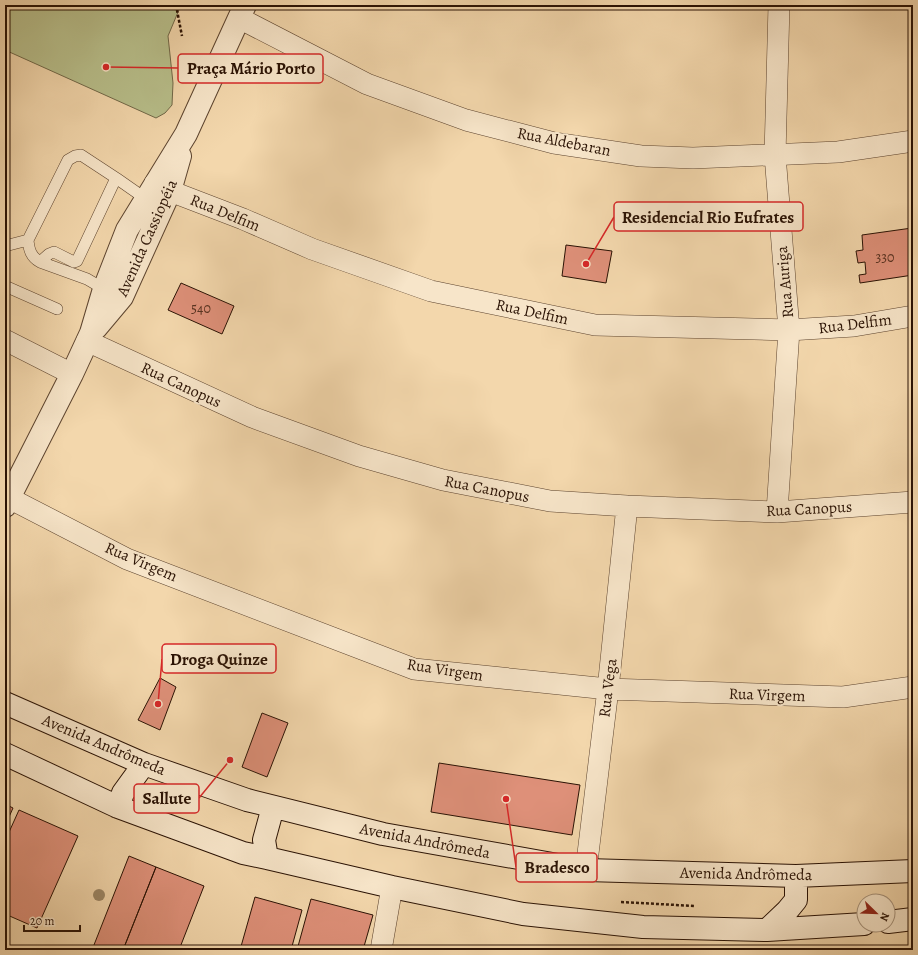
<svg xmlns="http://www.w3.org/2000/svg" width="918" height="955" font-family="Alegreya,serif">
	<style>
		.green { fill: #b8bf8b; stroke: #716848 }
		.building { fill: #de9079; stroke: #2a1204 }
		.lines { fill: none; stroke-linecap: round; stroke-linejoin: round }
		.service-casing { stroke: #5c432e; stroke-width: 12 }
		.minor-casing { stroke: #5c432e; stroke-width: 22 }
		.tertiary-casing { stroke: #5c432e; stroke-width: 24 }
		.secondary-casing { stroke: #2a1204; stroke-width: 24 }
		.path { stroke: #2a1204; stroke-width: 2.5; stroke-dasharray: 3 2; stroke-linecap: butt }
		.service { stroke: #f7e5c9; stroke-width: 11 }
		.minor { stroke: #f7e5c9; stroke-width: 21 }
		.tertiary { stroke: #f7e5c9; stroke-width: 22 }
		.secondary { stroke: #f7e5c9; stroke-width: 22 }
		.tree { fill: #9c8766 }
		.labels { text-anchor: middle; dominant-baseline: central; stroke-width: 4; stroke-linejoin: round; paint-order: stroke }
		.number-label { font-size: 14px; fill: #573221 }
		.street-label { font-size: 16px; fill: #2a1204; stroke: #f7e5c9 }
		.leader { fill: none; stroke: #d62828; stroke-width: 1.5 }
		.callout-dot { fill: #d62828; stroke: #f7e5c9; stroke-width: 1.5 }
		.callout { fill: #f7e5c9; stroke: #d62828; stroke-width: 1.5 }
		.callout-label { font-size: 17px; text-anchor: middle; font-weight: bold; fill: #2a1204 }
	</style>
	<rect width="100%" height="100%" fill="#f3d7ac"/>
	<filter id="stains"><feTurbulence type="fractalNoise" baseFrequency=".005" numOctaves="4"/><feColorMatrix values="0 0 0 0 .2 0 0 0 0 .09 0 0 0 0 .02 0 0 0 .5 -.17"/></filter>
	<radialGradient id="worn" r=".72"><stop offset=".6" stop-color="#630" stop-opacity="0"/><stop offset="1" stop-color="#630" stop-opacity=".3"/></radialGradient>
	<path class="green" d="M5 5H181L168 36 173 83 172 105 165 113 156 118 5 50Z"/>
	<path class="building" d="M912 228 913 275 860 283 859 275 866 274 865 262 858 263 856 251 863 250 862 235Z
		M566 245 612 251 606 283 562 276Z
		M181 283 234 306 222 334 168 310Z
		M160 678 176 687 160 730 138 720Z
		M262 713 288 723 267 777 242 767Z
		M439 763 580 785 572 835 431 812Z
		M5 804 13 808 5 826Z
		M19 810 78 836 37 928 5 914V841Z
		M129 856 156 867 123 950H92Z
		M156 867 204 886 179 950H123Z
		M255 897 302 910 291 950H240Z
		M311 899 373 915 363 950H297Z"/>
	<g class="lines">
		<defs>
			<path id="service" d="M81 155 116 178 77 261 74 262 54 252 49 254 40 262C31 257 29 250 28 240L68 160 75 156Z
				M116 178 146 199
				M5 246 28 240
				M40 262 87 279 104 289
				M5 286 57 309"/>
			<path id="minor" d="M239 18 367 84 466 120 554 143 641 156 693 158 838 152 913 141
				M155 183 170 191 243 219 312 249 431 291 595 325 789 330 854 326 913 316
				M5 340 72 374
				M87 341 252 417 359 456 443 480 550 501 627 506 777 512 913 502
				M9 498 127 559 414 669 608 689 843 697 913 687
				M777 512 789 330 775 155 779 5
				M586 870 608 689 627 506
				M381 950 392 887"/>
			<path id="tertiary" d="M96 328 122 297 170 191 180 156
				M5 506 72 374 91 333 104 289 127 230 186 134 245 5"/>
			<path id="secondary" d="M5 703 144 764 247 800 383 834 586 870 796 876 913 871
				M5 754 118 807 243 853 267 858 392 887 523 914 643 927 767 930 864 924
				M118 807 123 793 144 764
				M267 858 264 840 273 807
				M888 922 913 919
				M767 930 787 911 796 900V876"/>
		</defs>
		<use href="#service" class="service-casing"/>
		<use href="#minor" class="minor-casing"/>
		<use href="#tertiary" class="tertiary-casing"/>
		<use href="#secondary" class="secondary-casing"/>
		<path class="path" d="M176 5 182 36
			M621 902 695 906"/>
		<use href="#service" class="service"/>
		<use href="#minor" class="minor"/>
		<use href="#tertiary" class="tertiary"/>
		<use href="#secondary" class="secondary"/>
	</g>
	<circle class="tree" cx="99" cy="895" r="6"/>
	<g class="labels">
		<g class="number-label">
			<text x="885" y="257">330</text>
			<text x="201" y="308">540</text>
		</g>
		<g class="street-label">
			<text transform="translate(564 142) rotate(11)">Rua Aldebaran</text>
			<text transform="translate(225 213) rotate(22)">Rua Delfim</text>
			<text transform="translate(147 238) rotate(-66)">Avenida Cassiopéia</text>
			<text transform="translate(785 282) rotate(-95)">Rua Auriga</text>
			<text transform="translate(532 312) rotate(12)">Rua Delfim</text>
			<text transform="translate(855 324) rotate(-7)">Rua Delfim</text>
			<text transform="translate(181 385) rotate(25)">Rua Canopus</text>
			<text transform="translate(487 489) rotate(11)">Rua Canopus</text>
			<text transform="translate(809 509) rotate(-3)">Rua Canopus</text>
			<text transform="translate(141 562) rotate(23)">Rua Virgem</text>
			<text transform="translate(445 670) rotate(9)">Rua Virgem</text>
			<text transform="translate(608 688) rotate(-83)">Rua Vega</text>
			<text transform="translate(767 695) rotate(2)">Rua Virgem</text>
			<text transform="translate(104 745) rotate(23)">Avenida Andrômeda</text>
			<text transform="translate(425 841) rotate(11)">Avenida Andrômeda</text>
			<text transform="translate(746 874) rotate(1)">Avenida Andrômeda</text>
		</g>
	</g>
	<path class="leader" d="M106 67L178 68M586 264L614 217M158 704L162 659M230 760L199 798M506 799L516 867"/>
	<g class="callout-dot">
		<circle cx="106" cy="67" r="4"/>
		<circle cx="586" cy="264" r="4"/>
		<circle cx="158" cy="704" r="4"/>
		<circle cx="230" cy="760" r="4"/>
		<circle cx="506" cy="799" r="4"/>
	</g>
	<g class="callout">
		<rect x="178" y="54" width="145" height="29" rx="4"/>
		<rect x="614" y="202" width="189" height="29" rx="4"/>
		<rect x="162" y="644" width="114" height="29" rx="4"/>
		<rect x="134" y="784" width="65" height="29" rx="4"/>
		<rect x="516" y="853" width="81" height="29" rx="4"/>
	</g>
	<g class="callout-label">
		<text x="251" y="74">Praça Mário Porto</text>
		<text x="708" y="223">Residencial Rio Eufrates</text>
		<text x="219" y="665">Droga Quinze</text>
		<text x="167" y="804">Sallute</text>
		<text x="557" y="873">Bradesco</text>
	</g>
	<rect width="918" height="955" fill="none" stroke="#f3d7ac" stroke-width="20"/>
	<rect x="6" y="6" width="906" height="943" fill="none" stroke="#2a1204" stroke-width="2"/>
	<rect x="10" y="10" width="898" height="935" fill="none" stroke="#2a1204"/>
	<g transform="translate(876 913) rotate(113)"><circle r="19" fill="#f7e5c9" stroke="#a5917a"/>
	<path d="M0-3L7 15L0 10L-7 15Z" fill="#8f2418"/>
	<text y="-6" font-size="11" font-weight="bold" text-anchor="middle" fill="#2a1204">N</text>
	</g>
	<path d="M24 925v6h56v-6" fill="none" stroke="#2a1204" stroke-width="2"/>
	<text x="30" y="925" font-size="12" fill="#2a1204" stroke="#f7e5c9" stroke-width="3" paint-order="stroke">20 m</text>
	<rect width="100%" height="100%" filter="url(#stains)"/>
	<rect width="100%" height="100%" fill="url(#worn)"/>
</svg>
